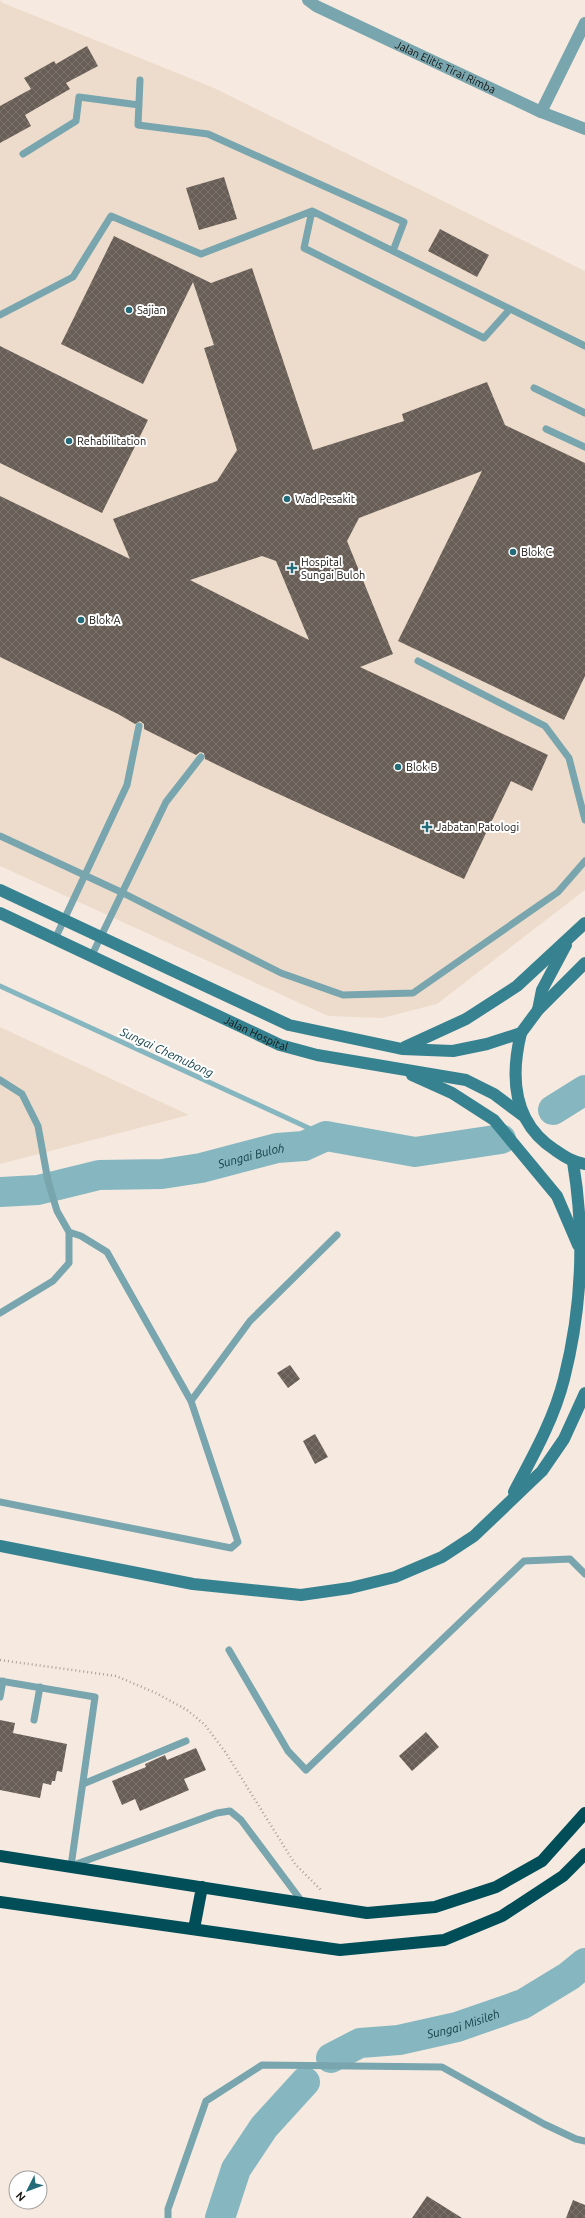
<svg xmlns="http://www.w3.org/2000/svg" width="585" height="2218" font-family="Ubuntu,sans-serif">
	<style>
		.built { fill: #eddccc }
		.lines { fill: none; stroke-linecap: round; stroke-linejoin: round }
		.stream { stroke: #86b6bf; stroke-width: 5 }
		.river { stroke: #86b6bf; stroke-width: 30 }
		.building { fill: url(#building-cross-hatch); fill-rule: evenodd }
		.path { stroke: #aaa098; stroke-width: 2.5; stroke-dasharray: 1 3; stroke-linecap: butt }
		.lane { stroke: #78a5ae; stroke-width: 7 }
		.street { stroke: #78a5ae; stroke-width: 12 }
		.secondary { stroke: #378290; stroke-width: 12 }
		.highway { stroke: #014e59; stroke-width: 12 }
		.poi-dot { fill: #236b78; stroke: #fff; stroke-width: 1.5 }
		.labels { text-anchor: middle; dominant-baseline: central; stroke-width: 4; stroke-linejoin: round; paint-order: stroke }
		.street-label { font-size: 11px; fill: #16120e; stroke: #fff }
		.poi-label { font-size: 11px; fill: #16120e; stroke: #fff; text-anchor: start }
		.water-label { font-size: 12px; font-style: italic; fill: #0f3b43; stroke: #fff }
	</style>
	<defs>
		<pattern id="building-cross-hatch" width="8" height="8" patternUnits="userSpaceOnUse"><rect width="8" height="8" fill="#685e55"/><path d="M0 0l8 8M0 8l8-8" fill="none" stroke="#7c746e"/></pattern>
	</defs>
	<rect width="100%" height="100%" fill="#f6eae0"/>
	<path class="built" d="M0 0 3 3 212 87 585 271V890L437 1004 382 1018 328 1016 0 866Z
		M0 1027 189 1115 0 1164Z"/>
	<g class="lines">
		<path class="stream" d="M0 986 326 1136"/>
		<g class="river">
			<path d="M553 1110 585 1090"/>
			<path id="s1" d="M0 1192 38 1190 99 1175 162 1174 201 1168 277 1148 304 1146 326 1136 415 1152 501 1139"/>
			<path id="s2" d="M331 2058 360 2043 399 2040 457 2027 523 2004 569 1976 585 1963"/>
			<path d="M220 2218 236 2169 264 2127 305 2082"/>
		</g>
	</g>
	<path class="building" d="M87 46 98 66 66 83 70 89 25 115 31 126 0 143V106L31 89 24 78 54 61 56 64Z
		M224 177 237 219 199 230 186 188Z
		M440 229 489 255 477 277 428 251Z
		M114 236 211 283 252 268 313 450 404 421 402 414 487 382 505 425 585 463V676L564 720 398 641 482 471 359 518 347 541 393 654 360 667 548 755 532 791 511 781 464 879 246 779 205 759 204 753 200 752 196 755 144 729V724L140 721 135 724 118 714 0 657V496L130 559 113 519 217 481 237 450 204 348 214 345 193 282 143 384 61 344ZM262 556 276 561 309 640 190 580Z
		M0 346 148 420 102 513 0 463Z
		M290 1365 300 1379 288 1388 277 1373Z
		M315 1434 328 1457 315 1464 303 1441Z
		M0 1720 15 1723 13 1733 67 1744 62 1772 57 1771 55 1781H52L51 1785 43 1783 40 1798 0 1790Z
		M426 1732 439 1747 412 1771 399 1756Z
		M196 1748 206 1770 184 1779 189 1790 140 1811 135 1799 122 1805 112 1781 146 1767 145 1764 165 1755 167 1760Z
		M427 2196 462 2218H412Z
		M573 2200 585 2205V2218H566Z"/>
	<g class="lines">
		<path class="path" d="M0 1660 116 1676 156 1693 187 1710 205 1725 226 1753 295 1864 322 1891"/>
		<path class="lane" d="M140 80 138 125 208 134 404 222 393 251
			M23 154 76 121 79 97 139 105
			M312 211 304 248 484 338 510 309
			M0 315 73 277 111 216 201 254 312 211 585 346
			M534 388 585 413
			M546 429 585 447
			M418 661 545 726 569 758 585 820
			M0 836 123 893 281 973 343 995 413 993 558 892 585 861
			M55 939 127 785 139 726
			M91 957 166 802 201 757
			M0 1080 22 1094 38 1126 48 1181 57 1211 69 1232 81 1236 107 1252 191 1401 238 1542 231 1548 0 1502
			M0 1313 53 1281 69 1263V1232
			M191 1401 250 1321 337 1235
			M229 1650 288 1751 306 1770 524 1561 570 1559 585 1574
			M0 1681 95 1697 71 1866 217 1813 230 1811 241 1820 303 1903
			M0 1697 3 1681
			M34 1720 40 1687
			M83 1784 186 1741
			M168 2218V2209L206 2101 262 2065 442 2067 544 2124 576 2139 585 2141"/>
		<g class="street">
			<path id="s3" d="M308 0 316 6 541 112 585 129"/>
			<path d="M541 112 585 23"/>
		</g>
		<g class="secondary">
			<path d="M0 890 289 1025 402 1049 453 1051 487 1044 521 1033 538 1010 585 963"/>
			<path id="s4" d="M0 913 280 1045 317 1055 466 1080 494 1094 522 1115"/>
			<path d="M538 1010 542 990 566 945"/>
			<path d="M521 1033C510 1078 513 1123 555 1150 565 1157 573 1162 585 1164"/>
			<path d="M405 1047 466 1019 517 986 585 923"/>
			<path d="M412 1075 452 1093 494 1120 557 1196 578 1245"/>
			<path d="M514 1492C533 1456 554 1419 564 1379 582 1308 585 1234 573 1162"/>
			<path d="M0 1546 193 1584 301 1595 350 1588 395 1577 442 1557 474 1536 542 1471 564 1439 585 1393"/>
		</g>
		<path class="highway" d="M0 1856 367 1913 435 1907 496 1887 542 1861 585 1813
			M0 1902 340 1950 444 1940 502 1916 563 1876 585 1854
			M194 1929 202 1887"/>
	</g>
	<g class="poi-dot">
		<circle cx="129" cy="310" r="4"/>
		<circle cx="69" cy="441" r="4"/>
		<circle cx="287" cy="499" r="4"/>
		<circle cx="513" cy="552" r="4"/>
		<path d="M290 562h4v4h4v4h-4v4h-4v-4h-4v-4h4z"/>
		<circle cx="81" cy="620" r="4"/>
		<circle cx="398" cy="767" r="4"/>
		<path d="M425 821h4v4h4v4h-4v4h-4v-4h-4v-4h4z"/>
	</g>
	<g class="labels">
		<g class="street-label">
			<text stroke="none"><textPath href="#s3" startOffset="153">Jalan Elitis Tirai Rimba</textPath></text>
			<text stroke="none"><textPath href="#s4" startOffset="283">Jalan Hospital</textPath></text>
		</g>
		<g class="poi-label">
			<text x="137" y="310">Sajian</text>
			<text x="77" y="441">Rehabilitation</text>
			<text x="295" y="499">Wad Pesakit</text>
			<text x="521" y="552">Blok C</text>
			<text x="301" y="562">Hospital<tspan x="301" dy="13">Sungai Buloh</tspan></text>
			<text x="89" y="620">Blok A</text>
			<text x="406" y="767">Blok B</text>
			<text x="436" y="827">Jabatan Patologi</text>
		</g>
		<g class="water-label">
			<text transform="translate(167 1052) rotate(25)">Sungai Chemubong</text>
			<text stroke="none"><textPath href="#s1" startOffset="255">Sungai Buloh</textPath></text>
			<text stroke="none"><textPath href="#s2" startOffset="138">Sungai Misileh</textPath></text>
		</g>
	</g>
	<g transform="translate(28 2190) rotate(228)"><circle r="19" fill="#ffffff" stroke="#a2a09f"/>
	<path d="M0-3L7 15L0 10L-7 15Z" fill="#236b78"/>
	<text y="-6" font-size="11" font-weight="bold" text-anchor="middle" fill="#16120e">N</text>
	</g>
</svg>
